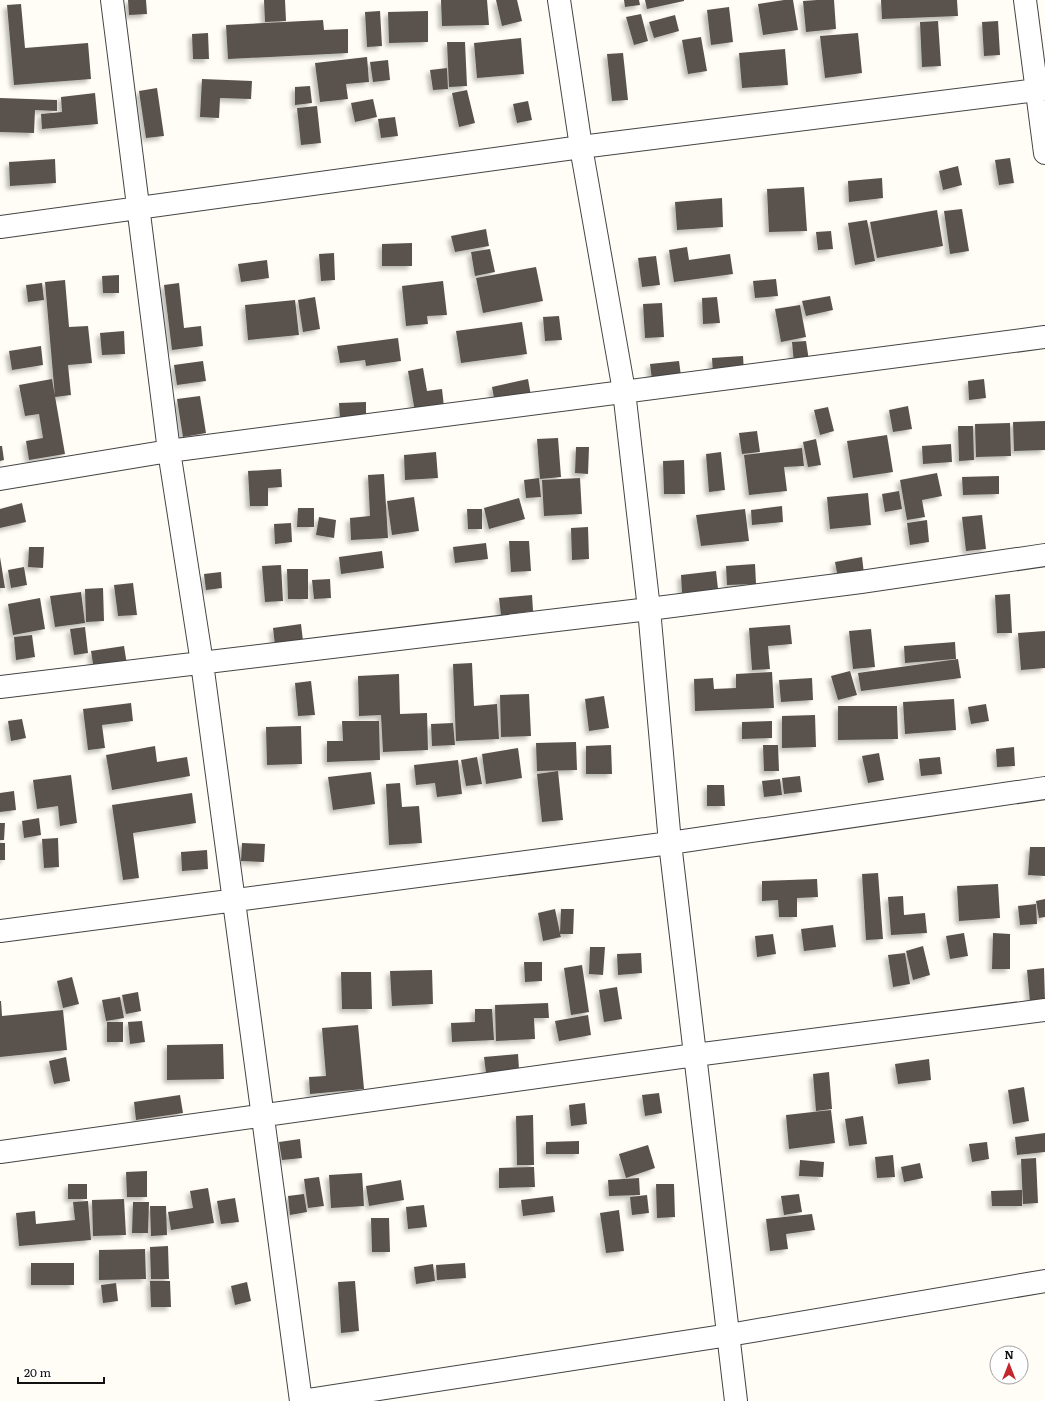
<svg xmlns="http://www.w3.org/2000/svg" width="1045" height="1401" font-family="Literata,serif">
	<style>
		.building { fill: #5a524d; filter: url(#shadow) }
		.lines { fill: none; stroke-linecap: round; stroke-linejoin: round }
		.minor-casing { stroke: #444; stroke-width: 24 }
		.minor { stroke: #fff; stroke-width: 22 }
	</style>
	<defs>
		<filter id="shadow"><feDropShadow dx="-3.5" dy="3.5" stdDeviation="2" flood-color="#0004"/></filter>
	</defs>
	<rect width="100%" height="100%" fill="#fffdf5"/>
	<path class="building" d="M128 0H146L147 14 129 15Z
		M264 0H285L286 21 265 22Z
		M441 0H487L489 25 442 26Z
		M496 0H517L522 21 502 26Z
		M624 0H639L640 5 625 7Z
		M645 0H684V1L647 9Z
		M784 0H793L798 30 763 35 758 4Z
		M817 0H834L836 29 806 32 803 1Z
		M881 0H957L958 16 882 19Z
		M21 4 25 48 88 43 91 79 14 85 7 5Z
		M729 7 733 42 711 45 707 10Z
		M380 11 382 46 367 47 365 12Z
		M428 11V42L389 43 388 12Z
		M641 14 648 41 634 45 626 17Z
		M675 15 679 31 654 38 649 22Z
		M323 20 324 30 348 29V53L228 59 226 25Z
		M938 21 941 66 922 67 920 22Z
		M998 21 1000 55 984 56 982 22Z
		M208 33 209 59H193L192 34Z
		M858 33 862 73 825 78 820 36Z
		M701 37 707 71 688 74 682 40Z
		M521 38 524 74 477 78 474 43Z
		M447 42H465L467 86 449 87Z
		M785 49 788 85 742 88 739 53Z
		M623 53 628 100 612 101 607 54Z
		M367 57 369 82 346 84 348 99 320 102 315 63Z
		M388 60 390 80 373 82 370 62Z
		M447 68 448 89 433 90 430 70Z
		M202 79 252 81 251 99 220 98 219 118 200 117Z
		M310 86 312 103 295 105V87Z
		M157 88 164 136 146 138 139 91Z
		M467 90 475 123 459 127 452 93Z
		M95 93 98 124 42 129 41 114 62 112 61 97Z
		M0 98 57 100V111L35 110 34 133 0 132Z
		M373 99 377 117 355 122 351 103Z
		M528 101 532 120 517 123 513 104Z
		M317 106 321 143 301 145 297 108Z
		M395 117 398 136 381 138 378 119Z
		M1010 158 1014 183 999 185 995 160Z
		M55 159 56 183 10 186 9 162Z
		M958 166 962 185 943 190 939 171Z
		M882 178 883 198 849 202 848 181Z
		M804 187 807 231 769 232 767 189Z
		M722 198 723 227 677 230 675 202Z
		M962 209 969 251 950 254 944 211Z
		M937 210 943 246 877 258 870 222Z
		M867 220 875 261 855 265 848 223Z
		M486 229 489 246 455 252 451 236Z
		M831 231 833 249 818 250 816 232Z
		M412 243V266H382V244Z
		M687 247 689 260 730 254 733 274 674 282 669 250Z
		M490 249 495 272 475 276 471 252Z
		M334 253 335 280 321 281 319 254Z
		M656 256 660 285 642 287 638 258Z
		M267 260 269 278 241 282 238 264Z
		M536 267 543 301 483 313 476 278Z
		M119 275V293H103L102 276Z
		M776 279 778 296 755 298 753 281Z
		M65 280 69 327 88 326 92 363 68 365 71 395 55 397 45 282Z
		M443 281 447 315 427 316 428 324 406 326 402 286Z
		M42 283 44 300 28 302 26 285Z
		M179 283 184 328 201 326 203 346 172 350 164 285Z
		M830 296 833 310 806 316 802 301Z
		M315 297 320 329 303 332 298 300Z
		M717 297 720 323 703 324 702 298Z
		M295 300 299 335 248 340 245 305Z
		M662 303 664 337 645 338 643 304Z
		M800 305 806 337 781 342 775 309Z
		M559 316 562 340 545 341 543 317Z
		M522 322 527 354 461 363 456 331Z
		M124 331 125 354 102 355 100 333Z
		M398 338 401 361 366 366 365 360 340 363 337 346Z
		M806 341 809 361 794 363 792 342Z
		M41 346 43 365 12 370 9 351Z
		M743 356 744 372 713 374 712 358Z
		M203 361 206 381 177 385 174 365Z
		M679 361 681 376 652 380 650 364Z
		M423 368 427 391 442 389 444 407 415 412 408 371Z
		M52 379 65 454 29 460 26 441 43 438 39 414 25 416 19 385Z
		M528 379 531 396 495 403 492 387Z
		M984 379 986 398 969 400 968 381Z
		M200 396 206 433 183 437 177 399Z
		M366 402V419H340L339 403Z
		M908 406 912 429 893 432 889 410Z
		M828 407 834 431 820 435 814 410Z
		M1045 421V450L1014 451 1013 422Z
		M1010 423 1011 456 976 457 975 424Z
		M958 426H973L974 460 959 461Z
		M757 431 760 452 742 454 739 433Z
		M887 435 893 472 853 478 847 441Z
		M558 438 561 477 540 479 537 439Z
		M816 439 821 465 808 467 803 442Z
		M951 444 952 462 923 464 922 446Z
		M0 446H2L4 460 0 461Z
		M576 447H589L588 474 575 473Z
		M802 448 804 466 784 467 787 491 749 495 744 455Z
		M436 452 438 478 405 480 404 455Z
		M721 452 725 490 709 492 706 454Z
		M684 460 685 494H664L663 461Z
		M281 469 282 487 268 488V506H250L248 471Z
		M937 473 942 496 922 500 925 517 907 520 900 480Z
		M384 474 388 538 351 540 350 518 370 516 368 475Z
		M999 476V494L963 495 962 477Z
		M539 478 541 497 526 498 524 480Z
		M580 478 582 514 544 516 542 480Z
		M899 491 902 509 885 512 882 494Z
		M868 493 871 525 830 529 827 497Z
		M414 497 419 531 392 535 387 501Z
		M519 498 525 519 489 529 484 508Z
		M22 503 26 522 0 528V509Z
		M782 506 783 522 752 525 751 510Z
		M298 508H314V527H297Z
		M467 509H482V529H468Z
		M745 509 749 541 701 546 696 515Z
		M982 515 986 549 966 551 962 517Z
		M319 517 336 520 334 538 316 535Z
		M927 520 929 542 910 545 907 523Z
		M291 523 292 542 275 544 274 524Z
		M588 527 589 559 572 560 571 528Z
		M509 541H529L531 571 511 572Z
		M486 543 488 559 455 563 453 547Z
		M29 547H44L43 568 28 567Z
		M382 551 384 568 341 574 339 557Z
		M0 557 5 588H0Z
		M862 557 864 574 838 578 835 562Z
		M755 564 756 584 727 585 726 566Z
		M281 565 283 601 265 602 262 566Z
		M24 567 27 585 11 588 8 570Z
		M287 569H308V599H288Z
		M716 571 718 589 682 593 681 575Z
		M221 572 222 588 206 590 204 574Z
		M330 579 331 598 314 599 312 580Z
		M133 583 137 615 118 616 114 585Z
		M103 588 104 621 86 622 85 589Z
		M81 592 85 623 55 627 50 596Z
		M1010 594 1012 633H997L995 595Z
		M532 595 533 611 501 615 499 598Z
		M40 598 45 629 13 635 8 604Z
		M301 624 303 641 275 645 273 628Z
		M790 625 792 644 768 646 770 669 752 670 749 628Z
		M85 627 88 653 74 655 70 629Z
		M871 629 875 667 853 669 849 631Z
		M1045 631V668L1021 670 1018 633Z
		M32 635 35 657 16 660 14 637Z
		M955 642 956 659 905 663 904 646Z
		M124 646 127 665 94 670 91 651Z
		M958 659 961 678 861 691 858 673Z
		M472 663 474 706 497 704 499 739 456 741 453 664Z
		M850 671 857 695 838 700 831 676Z
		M772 672 774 708 695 711 694 679 713 678 714 689 736 688V674Z
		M399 674 400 714 427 713 428 750 383 752 381 715 359 716 358 676Z
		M812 678 813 700 781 702 779 680Z
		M311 681 315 715 298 716 295 683Z
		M529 694 531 736 501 737 500 695Z
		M604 696 609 728 589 731 585 699Z
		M954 699 956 730 905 734 903 702Z
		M131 703 133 721 102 725 105 748 88 750 83 709Z
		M986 704 989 721 971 724 968 707Z
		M838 706H897L898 739 838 740Z
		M815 715 816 747 782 748V716Z
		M22 719 26 738 11 741 8 721Z
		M342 721H379L380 760 327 762V741H343Z
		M772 721V738L742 739V722Z
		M453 723 455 745 432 746 431 724Z
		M301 726 302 764 267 765 266 727Z
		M576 742 577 770 537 771 536 743Z
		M611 745 612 774H586V746Z
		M763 745H778L779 771H764Z
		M155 746 157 762 187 757 190 776 112 790 106 755Z
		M1014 747 1015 766 997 767 996 749Z
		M518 748 522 778 486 784 482 754Z
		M879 753 884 780 868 783 862 756Z
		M477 757 482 784 466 786 461 760Z
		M940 757 942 774 921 776 919 759Z
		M458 760 462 794 437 797 435 783 416 785 414 765Z
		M558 771 563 820 542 822 537 774Z
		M371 772 375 804 333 810 328 777Z
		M71 775 77 823 60 826 58 806 37 809 33 780Z
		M800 776 802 792 784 794 782 778Z
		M780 779 782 795 764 797 762 781Z
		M400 783 402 807 419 806 422 843 389 845 386 784Z
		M707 785H724L725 806H707Z
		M14 791 16 810 0 812V793Z
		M192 793 196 823 133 833 139 878 123 880 112 805Z
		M39 818 41 835 24 838 22 821Z
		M0 823H5L4 840H0Z
		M58 838 59 867 44 868 42 839Z
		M0 843H5V860H0Z
		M242 843 265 844 264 862 241 861Z
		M1030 847H1045V876L1028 875Z
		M207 850 208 869 182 871 181 852Z
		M878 873 883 939 866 940 862 874Z
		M817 879 818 897 797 898V917H779L778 900 762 901V881Z
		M998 884 1000 918 959 921 957 886Z
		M903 896 904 915 925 913 927 933 891 935 888 897Z
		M1045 899V917L1039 918 1036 901Z
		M1036 904 1037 924 1020 925 1018 906Z
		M555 909 560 933 561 909H574L573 934H560L561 937 543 941 538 913Z
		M833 925 836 947 804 951 801 929Z
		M964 933 968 956 950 959 946 936Z
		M993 933 1010 934V969H992Z
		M773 934 776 954 757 957 755 936Z
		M923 946 930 975 913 980 906 951Z
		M590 947H605L603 975 589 974Z
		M641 953 642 973 618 975 617 954Z
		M905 953 910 984 893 987 888 955Z
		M524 962H542V981L525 982Z
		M582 965 589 1012 571 1015 564 968Z
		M1044 968 1045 1001 1030 1002 1027 970Z
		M432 970 433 1004 392 1006 390 971Z
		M341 972H371L372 1009H342Z
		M72 977 79 1004 63 1008 57 981Z
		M617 987 622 1019 604 1022 599 990Z
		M138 992 141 1011 126 1014 122 995Z
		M120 997 124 1018 106 1021 102 1000Z
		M0 1001H1L2 1016 63 1010 67 1050 0 1057Z
		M548 1003 549 1018H534L535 1039 496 1041 495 1005Z
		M475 1009H492L494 1040 452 1042 451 1023 475 1022Z
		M588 1015 591 1035 559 1041 555 1021Z
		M142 1021 145 1042 130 1044 128 1022Z
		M107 1022H123V1042H107Z
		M358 1025 364 1089 310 1094 309 1077 326 1076 322 1028Z
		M223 1044 224 1079 167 1080V1045Z
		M518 1054 519 1069 486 1073 484 1057Z
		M66 1057 70 1081 54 1084 49 1061Z
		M929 1059 931 1080 898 1084 895 1064Z
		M829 1072 832 1109 816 1111 813 1074Z
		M1024 1087 1029 1121 1013 1124 1008 1090Z
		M659 1093 662 1113 645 1116 642 1095Z
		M180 1095 183 1113 136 1120 134 1102Z
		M585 1103 587 1124 571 1126 569 1105Z
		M831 1110 835 1143 789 1149 786 1115Z
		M533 1115 534 1165H517L516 1116Z
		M863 1116 867 1144 849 1146 845 1119Z
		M1045 1133V1152L1017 1155 1015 1137Z
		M300 1139 302 1158 282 1160 279 1142Z
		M579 1141V1154H546V1142Z
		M987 1142 989 1159 972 1162 969 1144Z
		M648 1145 655 1168 626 1178 619 1154Z
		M893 1155 895 1177 877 1178 875 1157Z
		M1036 1158 1038 1203 1023 1204 1021 1159Z
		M800 1160 824 1162 823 1177 799 1176Z
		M920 1163 923 1178 904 1182 901 1167Z
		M534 1167 535 1187 499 1188V1168Z
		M147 1171V1197H127L126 1172Z
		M362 1173 364 1206 331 1208 329 1175Z
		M319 1177 324 1206 308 1208 304 1179Z
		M639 1178 640 1195 609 1196 608 1180Z
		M401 1180 404 1200 369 1206 366 1186Z
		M68 1184H87V1199H68Z
		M656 1184H674L675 1217 657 1218Z
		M208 1188 214 1223 171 1230 168 1212 193 1208 190 1191Z
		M1022 1190V1206H992L991 1191Z
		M304 1194 307 1212 290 1215 288 1196Z
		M799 1194 802 1212 784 1215 781 1196Z
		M647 1195 649 1213 632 1215 630 1197Z
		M553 1196 555 1212 523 1216 521 1200Z
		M235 1198 239 1222 221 1224 217 1201Z
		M124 1199 126 1235 93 1236 92 1200Z
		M88 1201 91 1240 19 1246 16 1213 35 1211 36 1224 75 1220 73 1202Z
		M133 1202H149L148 1233H132Z
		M424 1205 427 1227 408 1229 406 1207Z
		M150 1206H166L167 1235 151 1236Z
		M619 1210 624 1251 606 1253 600 1213Z
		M812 1214 815 1230 786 1234 788 1249 770 1251 766 1219Z
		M371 1218H389L390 1252H372Z
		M168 1246 169 1279H151L150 1247Z
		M145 1249 146 1279 99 1280V1250Z
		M31 1263H74V1285H31Z
		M465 1263 466 1278 437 1280 436 1265Z
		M433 1264 435 1281 416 1284 414 1267Z
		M150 1281H170L171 1307H151Z
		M355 1281 359 1331 341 1333 338 1282Z
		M247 1282 251 1301 235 1305 231 1286Z
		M116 1283 118 1301 103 1303 101 1285Z"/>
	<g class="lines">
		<defs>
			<path id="minor" d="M112 0 169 451 202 663 301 1401
				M559 0 581 147 624 391 649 609 670 843 736 1401
				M1025 0 1045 153
				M0 227 581 147 1045 89
				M0 479 169 451 1045 337
				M0 687 649 609 861 582 1045 555
				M0 931 670 843 1045 788
				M0 1152 695 1055 1045 1010
				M301 1401 729 1335 1045 1281"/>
		</defs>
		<use href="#minor" class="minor-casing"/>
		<use href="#minor" class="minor"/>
	</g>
	<g transform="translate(1009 1365)"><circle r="19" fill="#ffffff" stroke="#a0a0a0"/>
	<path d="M0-3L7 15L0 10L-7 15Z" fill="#c4262e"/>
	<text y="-6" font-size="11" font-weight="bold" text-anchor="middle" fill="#111111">N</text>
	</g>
	<path d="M18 1377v6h86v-6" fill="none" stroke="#111111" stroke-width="2"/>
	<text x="24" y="1377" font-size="12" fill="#111111" stroke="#ffffff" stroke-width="3" paint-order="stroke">20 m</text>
</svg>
